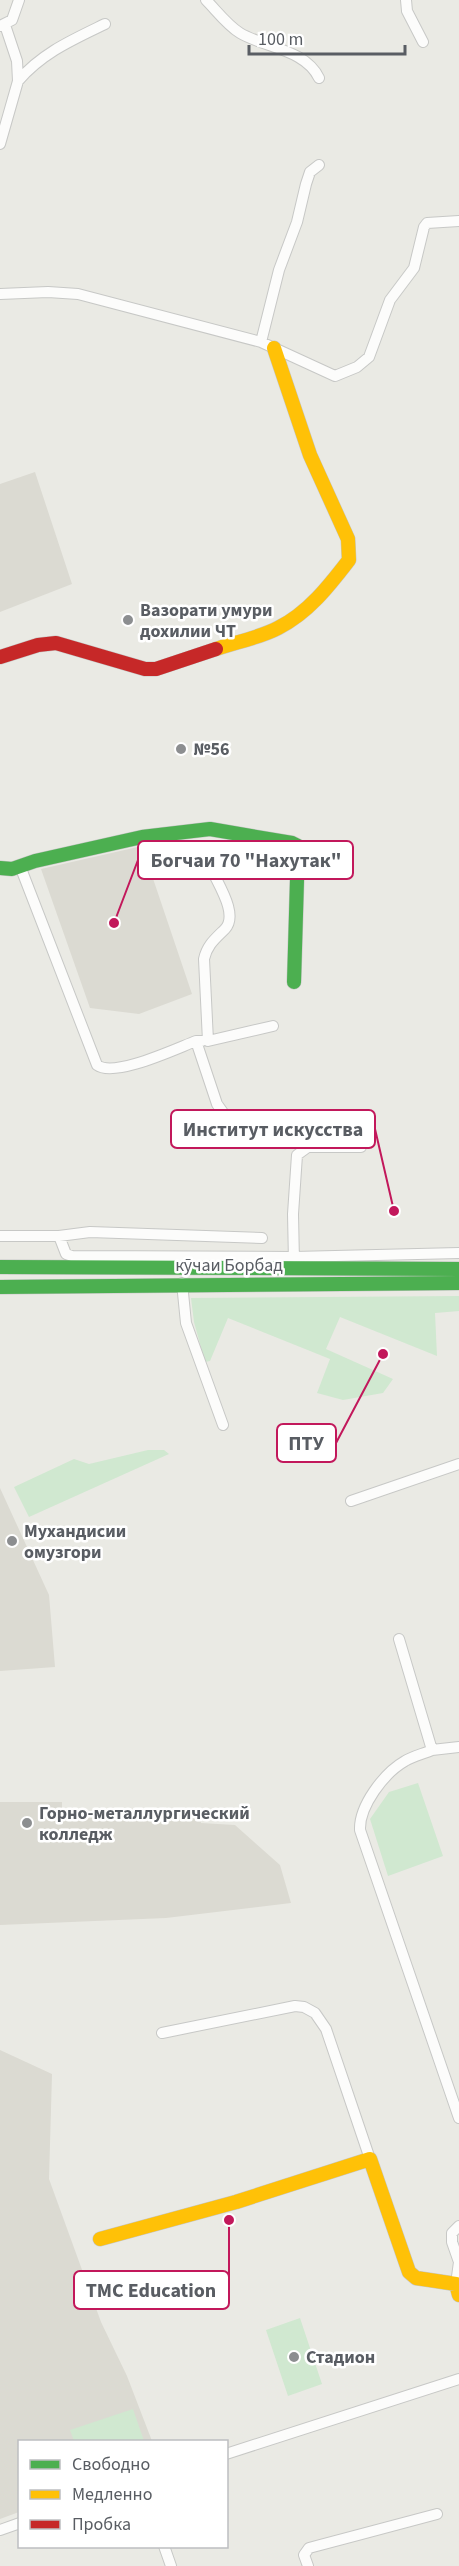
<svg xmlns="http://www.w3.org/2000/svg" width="459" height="2566" font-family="'Source Sans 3',sans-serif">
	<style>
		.education { fill: #dbdad2 }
		.green { fill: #d0e8d0 }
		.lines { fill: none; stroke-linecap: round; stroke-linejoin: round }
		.street-casing { stroke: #c7c8c6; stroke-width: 12 }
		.fast-casing { stroke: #c5c6c5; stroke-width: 15 }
		.slow-casing { stroke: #c5c6c5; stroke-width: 15 }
		.jam-casing { stroke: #c5c6c5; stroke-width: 15 }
		.street { stroke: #fcfcfb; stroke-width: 10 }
		.fast { stroke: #4caf50; stroke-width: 14 }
		.slow { stroke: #ffc107; stroke-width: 14 }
		.jam { stroke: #c62828; stroke-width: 14 }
		.poi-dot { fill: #8c8e90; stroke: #fff; stroke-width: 2 }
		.labels { text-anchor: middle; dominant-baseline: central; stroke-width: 5; stroke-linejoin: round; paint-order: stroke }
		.poi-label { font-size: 18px; font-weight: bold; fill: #595d63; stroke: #fff; text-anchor: start }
		.street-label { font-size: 18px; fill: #595d63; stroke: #fff }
		.leader { fill: none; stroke: #c2185b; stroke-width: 2 }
		.callout-dot { fill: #c2185b; stroke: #fff; stroke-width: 2 }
		.callout { fill: #fff; stroke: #c2185b; stroke-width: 2 }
		.callout-label { font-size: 20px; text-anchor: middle; font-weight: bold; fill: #595d63 }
	</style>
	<rect width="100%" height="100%" fill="#eaeae4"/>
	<path class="education" d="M35 472 72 584 0 612V484Z
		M142 846 192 994 139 1014 90 1008 41 869Z
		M0 1488 49 1595 55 1667 0 1671Z
		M0 1802H62V1810L200 1814 201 1823 235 1825 280 1865 291 1903 166 1918 0 1925Z
		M0 2050 52 2074 49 2179 101 2322 127 2376 152 2441 20 2442 19 2512 0 2519Z"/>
	<path class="green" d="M459 1296V1311L435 1313 437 1356 340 1317 326 1349 393 1379 383 1393 343 1400 317 1393 330 1359 228 1318 210 1361 205 1362 194 1322 191 1298Z
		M148 1450H164L169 1454 29 1517 14 1487 74 1459 89 1464Z
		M418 1783 443 1856 388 1876 370 1819 389 1792Z
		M300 2318 322 2384 288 2396 266 2330Z
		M133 2409 144 2441H74L70 2430Z"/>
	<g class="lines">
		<defs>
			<path id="street" d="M206 0C216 10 227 25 240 33 265 48 305 49 319 78
				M406 0 407 11 423 42
				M0 26 12 20 19 0
				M18 81C42 53 72 40 105 24
				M0 144 18 81 17 61 5 25
				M0 294 48 292 78 294 261 342 335 376 357 367 369 357 390 300 414 268 424 227 427 223 459 221
				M261 342 279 270 297 222 306 184 310 172 319 165
				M20 866 97 1065C114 1078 175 1049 196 1041
				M211 868C217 883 239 914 225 929 215 939 207 945 204 959L208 1041 273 1026
				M202 1041H196L217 1104 241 1138
				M0 1236H59L90 1232 262 1238
				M59 1236 66 1254 72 1256 294 1257 459 1253
				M294 1262 293 1214 297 1155 308 1147H361
				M182 1283 186 1323 223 1425
				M351 1501 459 1464
				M399 1639 432 1750 459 1747
				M432 1750C423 1754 413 1756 405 1761 384 1773 359 1806 360 1830L459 2118
				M162 2033 295 2006 304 2007 315 2013 326 2029 370 2159
				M456 2284 459 2262 452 2242V2233L459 2226
				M226 2454 459 2379
				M0 2530 20 2523
				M164 2546 171 2566
				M308 2566 304 2555 309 2548 437 2514"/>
			<path id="fast" d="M0 868 12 869 35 861 142 837 210 829 292 843 298 846 294 982
				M0 1267 459 1269
				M0 1287 459 1283"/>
			<path id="slow" d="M216 649C236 642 259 638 278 628 308 613 329 586 349 560L348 539 310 455 274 348
				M100 2239 236 2202 370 2159 409 2272 416 2278 456 2284 459 2295"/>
			<path id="jam" d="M0 657 38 645 56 643 145 669H156L216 649"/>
		</defs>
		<use href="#street" class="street-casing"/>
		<use href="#fast" class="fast-casing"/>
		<use href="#slow" class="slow-casing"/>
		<use href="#jam" class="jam-casing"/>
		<use href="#street" class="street"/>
		<use href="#fast" class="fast"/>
		<use href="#slow" class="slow"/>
		<use href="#jam" class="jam"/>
	</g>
	<g class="poi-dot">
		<circle cx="128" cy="620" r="6"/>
		<circle cx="181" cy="749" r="6"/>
		<circle cx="12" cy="1541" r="6"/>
		<circle cx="27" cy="1823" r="6"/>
		<circle cx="294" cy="2357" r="6"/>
	</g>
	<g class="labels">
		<g class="poi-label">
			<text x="140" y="610">Вазорати умури<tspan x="140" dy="21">дохилии ЧТ</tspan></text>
			<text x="193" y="749">№56</text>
			<text x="24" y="1531">Мухандисии<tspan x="24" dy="21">омузгори</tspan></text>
			<text x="39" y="1813">Горно-металлургический<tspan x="39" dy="21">колледж</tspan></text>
			<text x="306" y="2357">Стадион</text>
		</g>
		<g class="street-label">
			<text x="229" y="1265">кӯчаи Борбад</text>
		</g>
	</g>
	<path class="leader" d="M114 923L138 860M394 1211L375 1129M383 1354L336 1443M229 2220L229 2290"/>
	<g class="callout-dot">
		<circle cx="114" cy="923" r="6"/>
		<circle cx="394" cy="1211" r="6"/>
		<circle cx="383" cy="1354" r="6"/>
		<circle cx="229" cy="2220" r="6"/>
	</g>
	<g class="callout">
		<rect x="138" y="841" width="215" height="38" rx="6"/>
		<rect x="171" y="1110" width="204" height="38" rx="6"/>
		<rect x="277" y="1424" width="59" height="38" rx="6"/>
		<rect x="74" y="2271" width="155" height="38" rx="6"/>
	</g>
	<g class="callout-label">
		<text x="246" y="867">Богчаи 70 "Нахутак"</text>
		<text x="273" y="1136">Институт искусства</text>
		<text x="306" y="1450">ПТУ</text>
		<text x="151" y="2297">TMC Education</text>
	</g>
	<rect x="18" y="2440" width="210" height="108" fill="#ffffff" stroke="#bdbec1" stroke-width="1.5"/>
	<rect x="30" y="2460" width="30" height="9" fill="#4caf50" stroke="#bdbec1" stroke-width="1.5"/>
	<text x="72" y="2470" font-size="18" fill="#595d63">Свободно</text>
	<rect x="30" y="2490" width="30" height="9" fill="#ffc107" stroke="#bdbec1" stroke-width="1.5"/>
	<text x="72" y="2500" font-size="18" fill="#595d63">Медленно</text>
	<rect x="30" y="2520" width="30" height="9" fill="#c62828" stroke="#bdbec1" stroke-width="1.5"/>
	<text x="72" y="2530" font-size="18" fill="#595d63">Пробка</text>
	<path d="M249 45v9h156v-9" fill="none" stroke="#595d63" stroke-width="3"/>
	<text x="258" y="45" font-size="18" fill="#595d63" stroke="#ffffff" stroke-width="4.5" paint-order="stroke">100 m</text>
</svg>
